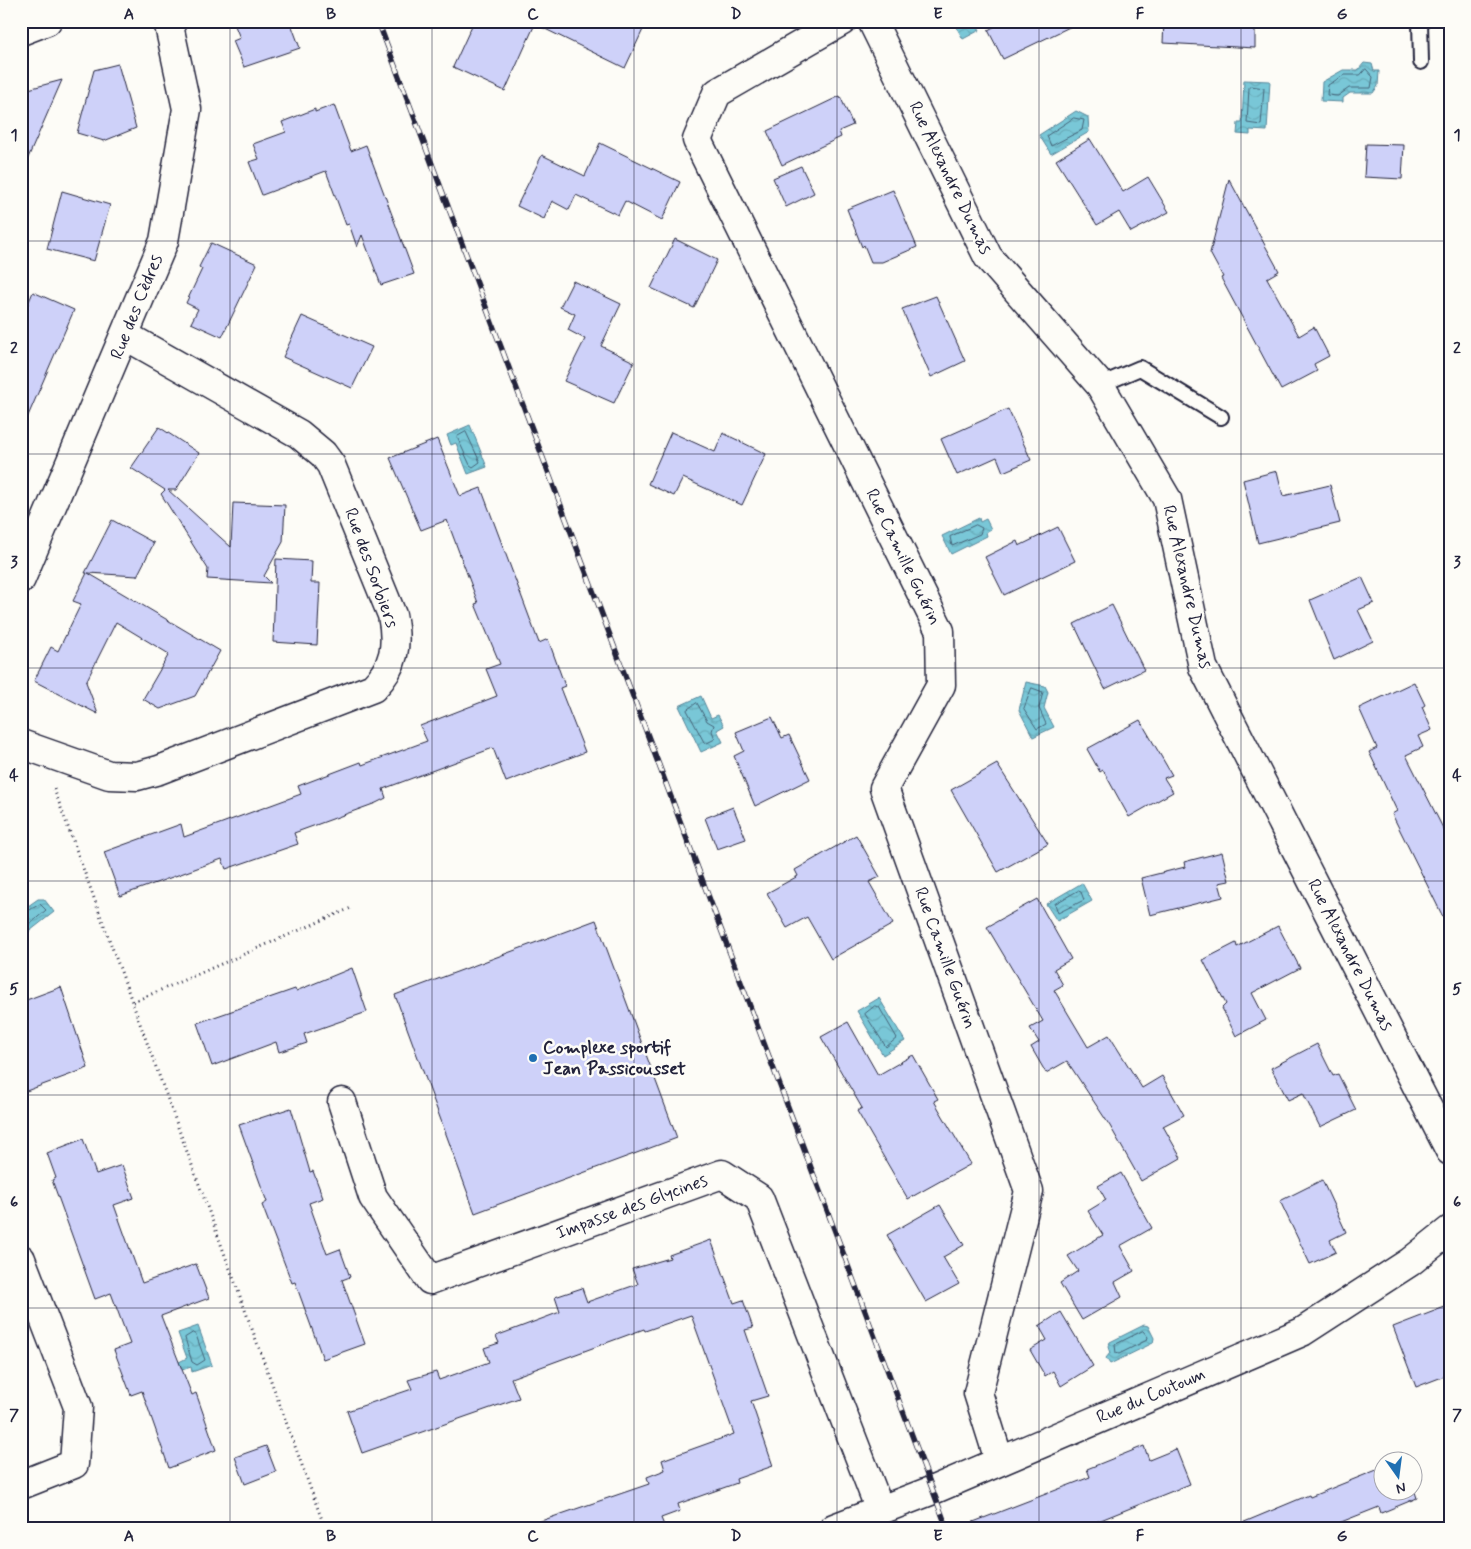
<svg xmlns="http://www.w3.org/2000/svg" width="1471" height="1549" font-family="Mynerve,sans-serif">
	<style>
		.water { fill: url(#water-waves); stroke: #568599 }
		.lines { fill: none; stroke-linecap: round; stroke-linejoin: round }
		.shore { stroke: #456479; stroke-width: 1 }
		.building { fill: #ced1f9; stroke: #22223b }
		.service-casing { stroke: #22223b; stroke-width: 18 }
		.minor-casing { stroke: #22223b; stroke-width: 31 }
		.path { stroke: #22223b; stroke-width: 3; stroke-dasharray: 1 4; stroke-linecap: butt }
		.service { stroke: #fdfcf7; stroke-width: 14 }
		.minor { stroke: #fdfcf7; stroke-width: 28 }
		.rail-casing { stroke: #22223b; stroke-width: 5.5 }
		.rail { stroke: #fdfcf7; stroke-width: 4; stroke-dasharray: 11; stroke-linecap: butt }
		.grid { fill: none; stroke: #22223b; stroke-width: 1; stroke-opacity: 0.55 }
		.poi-dot { fill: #1f6fb2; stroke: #fdfcf7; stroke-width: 2 }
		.labels { text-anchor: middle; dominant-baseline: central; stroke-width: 5; stroke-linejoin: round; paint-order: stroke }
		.street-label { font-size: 18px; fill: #22223b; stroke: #fdfcf7 }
		.poi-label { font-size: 18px; font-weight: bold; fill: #22223b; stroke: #fdfcf7; text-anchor: start }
		.neatline { fill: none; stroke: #22223b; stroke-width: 2 }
		.grid-label { font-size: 16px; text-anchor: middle; font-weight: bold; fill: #22223b }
	</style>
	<defs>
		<pattern id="water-waves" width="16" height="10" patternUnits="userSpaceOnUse" patternTransform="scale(1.25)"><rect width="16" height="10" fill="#79c7d7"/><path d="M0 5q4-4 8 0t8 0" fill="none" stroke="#68abb9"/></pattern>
	</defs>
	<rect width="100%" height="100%" fill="#fdfcf7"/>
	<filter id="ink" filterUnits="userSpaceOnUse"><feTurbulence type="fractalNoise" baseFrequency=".02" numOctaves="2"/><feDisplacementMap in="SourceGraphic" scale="10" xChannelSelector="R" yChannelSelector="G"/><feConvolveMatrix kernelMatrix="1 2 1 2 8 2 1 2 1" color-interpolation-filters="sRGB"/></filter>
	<g filter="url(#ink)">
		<path class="water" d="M953 21H975L980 30 963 39Z
			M1364 63 1372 64 1374 71H1379L1378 86 1373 93H1350L1343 98V102L1321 101 1322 82 1343 70H1358Z
			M1244 80 1270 81 1267 131 1250 130V135L1237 134 1238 123H1242Z
			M1076 111 1088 117 1089 132 1051 154 1039 135Z
			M470 425 487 467 468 474 456 443 451 445 447 435Z
			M979 518 980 522 986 519 991 529 986 532 987 536 951 554 942 536Z
			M1026 682 1045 686 1048 692 1044 708 1054 727 1033 737 1019 710Z
			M701 696 711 718 718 715 724 726 717 730 723 742 701 752 679 706Z
			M1082 883 1092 901 1057 921 1046 904Z
			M38 899H44L54 912 21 938V911Z
			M879 998 905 1041 883 1055 857 1011Z
			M1144 1325 1148 1326 1154 1338 1153 1343 1110 1364 1106 1358 1110 1353 1108 1347 1110 1342Z
			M198 1326 212 1365 192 1372 191 1367 182 1370 179 1362 187 1358 178 1333Z"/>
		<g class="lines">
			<path class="shore" d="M1366 69 1373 77 1371 88H1349L1338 96 1327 95 1328 85 1344 75H1360Z
				M1251 86 1264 88 1261 125 1247 123 1249 88Z
				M1074 118 1084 120 1082 130 1051 146 1047 136Z
				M466 432 480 462 473 467 470 465 457 437Z
				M976 525 982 528 980 534 952 546 950 537Z
				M1032 688 1043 692 1039 708 1046 724 1037 729 1024 709Z
				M697 703 707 721 714 725 712 731 715 739 705 744 687 710Z
				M1078 891 1081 892 1084 900 1058 913 1055 904Z
				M21 915 40 904 46 910 21 932
				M875 1006 879 1007 897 1038 886 1047 865 1014Z
				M1143 1331 1148 1337 1147 1340 1119 1354 1116 1353 1115 1345Z
				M193 1333 196 1335 205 1360 197 1365 192 1362 185 1338Z"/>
		</g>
		<path class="building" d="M233 21H290L300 48 244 67 233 41 240 38Z
			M474 21H647L625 68 535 24 505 91 453 67Z
			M1005 21H1082L1003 59 988 30Z
			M1164 21H1255V48L1163 43Z
			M118 64 136 128 104 141 77 133 94 70Z
			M62 80 21 174V91Z
			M840 96 853 125 839 131 841 137 782 165 767 131Z
			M334 105 351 151 366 145 414 274 381 285 362 235 357 247 349 224 346 225 326 171 262 195 249 162 259 159 253 144 286 132 282 122 315 109V112Z
			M1090 139 1123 192 1148 177 1169 212 1131 232 1119 212 1097 225 1056 160Z
			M600 143 680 182 662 220 625 201 618 215 576 195 569 210 552 201 544 219 517 206 542 155 585 176Z
			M1366 144 1404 145 1402 179 1364 177Z
			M801 166 814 193 786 207 773 178Z
			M1229 179 1279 271 1267 278 1299 336 1314 327 1329 356 1314 364 1317 371 1281 390 1221 278 1223 277 1210 253Z
			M893 190 917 247 882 262H871L864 245 862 247 847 209Z
			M62 191 110 205 94 261 47 249Z
			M675 239 717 260 694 308 651 288Z
			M211 243 257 264 222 337 191 323 198 309 186 303 202 269 199 267Z
			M573 281 621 304 601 346 634 362 614 403 564 381 585 339 568 330 575 314 560 307Z
			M33 292 74 310 21 432V320Z
			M936 296 965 361 931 377 902 309Z
			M302 316 372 347 352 388 283 357Z
			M1008 409 1031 460 1003 472 997 457 957 475 941 439Z
			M159 427 199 453 176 490H168L231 547 233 503 285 505 283 542 264 576 271 583 207 579 208 569 161 494 165 490 131 468Z
			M671 432 715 452 723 433 766 454 742 505 683 478 674 496 648 484Z
			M437 439 460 496 481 488 539 643 548 639 565 686 560 688 585 752 506 782 493 748 383 789 386 798 376 803 294 833 298 844 226 869 222 859 120 896 104 852 181 824 184 837 301 794 298 786 361 762 362 765 427 741 420 726 497 696 486 669 500 664 475 604 478 603 447 520 421 530 390 458Z
			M1277 471 1283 496 1330 485 1340 523 1258 543 1243 480Z
			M112 520 154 543 137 576 88 573 220 651 195 696 160 709 143 699 169 654 116 622 86 682 98 714 34 681 51 647 58 651 81 604 73 601 87 573H85Z
			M1058 527 1075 561 1004 595 985 557 1017 541 1019 546Z
			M276 559 312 561 311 583H320L317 645 273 642Z
			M1362 577 1374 603 1358 610 1373 641 1334 660 1310 600Z
			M1112 605 1144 670 1105 689 1074 624Z
			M1414 682 1425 705 1422 707 1432 730 1418 736 1423 747 1406 755 1450 842V931L1392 814 1397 811 1369 752 1377 748 1359 708Z
			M772 717 782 738 789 735 810 779 755 806 734 756 744 751 736 732Z
			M1140 720 1172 775 1164 778 1173 792 1129 817 1103 770 1100 772 1087 749Z
			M997 764 1048 844 998 872 951 790Z
			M733 807 746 839 717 849 705 818Z
			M856 835 880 877 869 882 893 924 831 959 807 917 787 928 767 893 798 876 795 870Z
			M1222 852 1229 881 1219 883 1223 897 1150 915 1141 878 1185 867 1184 862Z
			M1037 899 1071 959 1054 969 1063 985 1054 990 1088 1047 1109 1035 1142 1088 1162 1076 1184 1115 1163 1126 1181 1158 1141 1181 1110 1126 1067 1061 1046 1073 1031 1047 1039 1042 1030 1028 1043 1021 987 927Z
			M596 920 677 1138 475 1213 395 995Z
			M1278 926 1300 968 1252 993 1266 1020 1236 1036 1222 1008 1226 1004 1203 960 1236 943 1237 947Z
			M352 968 367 1012 304 1034 307 1043 292 1048 279 1052 276 1042 212 1066 197 1023 295 989 296 991Z
			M61 987 88 1068 21 1093V1002Z
			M848 1022 878 1075 913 1055 938 1099 934 1101 971 1164 908 1199 857 1111 862 1108 821 1037Z
			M1317 1044 1333 1076 1338 1074 1356 1110 1320 1127 1303 1093 1288 1100 1271 1068Z
			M291 1108 310 1172 313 1171 323 1198 309 1203 327 1254 340 1249 350 1277 342 1280 365 1344 323 1359 295 1282 292 1283 262 1205 267 1202 239 1125Z
			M83 1139 96 1174 122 1165 134 1198 114 1205 142 1283 196 1264 209 1298 161 1316 192 1395 196 1393 216 1450 169 1468 142 1391 131 1395 114 1350 130 1344 111 1293 95 1299 52 1180 56 1178 47 1153Z
			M1121 1173 1152 1228 1120 1246 1134 1271 1115 1282 1122 1297 1082 1320 1060 1283 1078 1271 1068 1256 1103 1235 1088 1211 1106 1200 1098 1186Z
			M1322 1180 1346 1232 1330 1240 1336 1252 1310 1264 1280 1201Z
			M940 1205 964 1245 943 1257 959 1284 926 1302 887 1235Z
			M711 1240 734 1303 743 1300 753 1328 745 1330 768 1396 751 1401 773 1466 736 1479 737 1483 678 1504 680 1511 661 1518 665 1528H536L535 1523 649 1484 647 1477 665 1470 662 1460 734 1434 691 1315 645 1331 644 1329 511 1378 519 1398 362 1453 347 1411 412 1389 408 1380 436 1372 439 1380 489 1362 484 1348 499 1343 496 1336 560 1312 555 1297 582 1288 587 1302 638 1284 632 1269 670 1258 669 1255Z
			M1450 1305V1374L1416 1387 1393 1327Z
			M1061 1312 1093 1366 1061 1386 1053 1371 1045 1376 1030 1350 1047 1340 1039 1326Z
			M266 1446 276 1472 245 1484 235 1457Z
			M1144 1446 1149 1460 1176 1449 1190 1484 1081 1528H964L963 1526 1090 1477 1087 1469Z
			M1384 1467V1492H1414V1489L1417 1498 1381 1513 1379 1507 1326 1528H1230L1309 1495 1310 1497Z"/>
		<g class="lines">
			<defs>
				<path id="service" d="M1420 21 1421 62
					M1100 385 1140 368 1221 417"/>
				<path id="minor" d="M842 21 717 93 697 140 940 631 941 685 884 788 1029 1191 978 1393 999 1460
					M872 21 988 257 1100 385 1167 499 1203 667 1450 1151
					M21 31 47 21
					M21 579 164 241 187 109 168 21
					M21 744 109 775 137 776 159 770 373 688C395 666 398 645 392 615L331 465 323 454 299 434 126 336
					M342 1102 373 1197 430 1280 722 1174 759 1198 880 1510
					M21 1259 78 1407 74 1464 21 1485
					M834 1528 933 1490 1302 1332 1410 1262 1450 1230"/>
			</defs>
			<use href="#service" class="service-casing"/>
			<use href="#minor" class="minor-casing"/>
			<path class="path" d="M54 789 325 1528
				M133 1002 351 908"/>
			<use href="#service" class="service"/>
			<use href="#minor" class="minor"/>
			<defs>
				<path id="rail" d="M378 21 947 1528"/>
			</defs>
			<use href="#rail" class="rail-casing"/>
			<use href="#rail" class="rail"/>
		</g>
	</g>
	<path class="grid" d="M230 21V1528M432 21V1528M634 21V1528M837 21V1528M1039 21V1528M1241 21V1528M21 241H1450M21 454H1450M21 668H1450M21 881H1450M21 1095H1450M21 1308H1450"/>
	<circle class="poi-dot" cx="533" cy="1058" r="5"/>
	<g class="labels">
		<g class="street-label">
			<text transform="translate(950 178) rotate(64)">Rue Alexandre Dumas</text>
			<text transform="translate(137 307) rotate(-68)">Rue des Cèdres</text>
			<text transform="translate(903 557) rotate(64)">Rue Camille Guérin</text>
			<text transform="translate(371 568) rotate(70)">Rue des Sorbiers</text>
			<text transform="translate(1187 587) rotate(77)">Rue Alexandre Dumas</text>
			<text transform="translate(1350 955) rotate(63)">Rue Alexandre Dumas</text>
			<text transform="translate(945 958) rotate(70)">Rue Camille Guérin</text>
			<text transform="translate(632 1207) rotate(-20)">Impasse des Glycines</text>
			<text transform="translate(1151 1396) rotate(-23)">Rue du Coutoum</text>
		</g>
		<g class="poi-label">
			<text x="543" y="1048">Complexe sportif<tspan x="543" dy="21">Jean Passicousset</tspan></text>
		</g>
	</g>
	<rect width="1471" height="1549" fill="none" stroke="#fdfcf7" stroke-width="55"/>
	<g transform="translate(1398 1476) rotate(166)"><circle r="24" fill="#fdfcf7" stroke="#a5a5ac"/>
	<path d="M0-4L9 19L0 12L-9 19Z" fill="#1f6fb2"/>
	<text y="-8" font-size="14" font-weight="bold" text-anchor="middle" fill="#22223b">N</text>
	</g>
	<rect x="28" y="28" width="1416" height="1494" class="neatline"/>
	<g class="grid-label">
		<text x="129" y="19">A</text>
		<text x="331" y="19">B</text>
		<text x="533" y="19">C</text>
		<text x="736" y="19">D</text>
		<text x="938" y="19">E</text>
		<text x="1140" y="19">F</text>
		<text x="1342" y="19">G</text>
		<text x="14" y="140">1</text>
		<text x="1457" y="140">1</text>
		<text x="14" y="353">2</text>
		<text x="1457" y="353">2</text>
		<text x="14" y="567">3</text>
		<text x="1457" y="567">3</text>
		<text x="14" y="780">4</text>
		<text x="1457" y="780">4</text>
		<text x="14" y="994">5</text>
		<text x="1457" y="994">5</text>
		<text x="14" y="1207">6</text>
		<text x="1457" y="1207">6</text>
		<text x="14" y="1420">7</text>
		<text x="1457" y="1420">7</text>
		<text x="129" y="1541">A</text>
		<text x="331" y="1541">B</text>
		<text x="533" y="1541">C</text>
		<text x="736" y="1541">D</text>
		<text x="938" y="1541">E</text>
		<text x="1140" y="1541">F</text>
		<text x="1342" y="1541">G</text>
	</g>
</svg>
